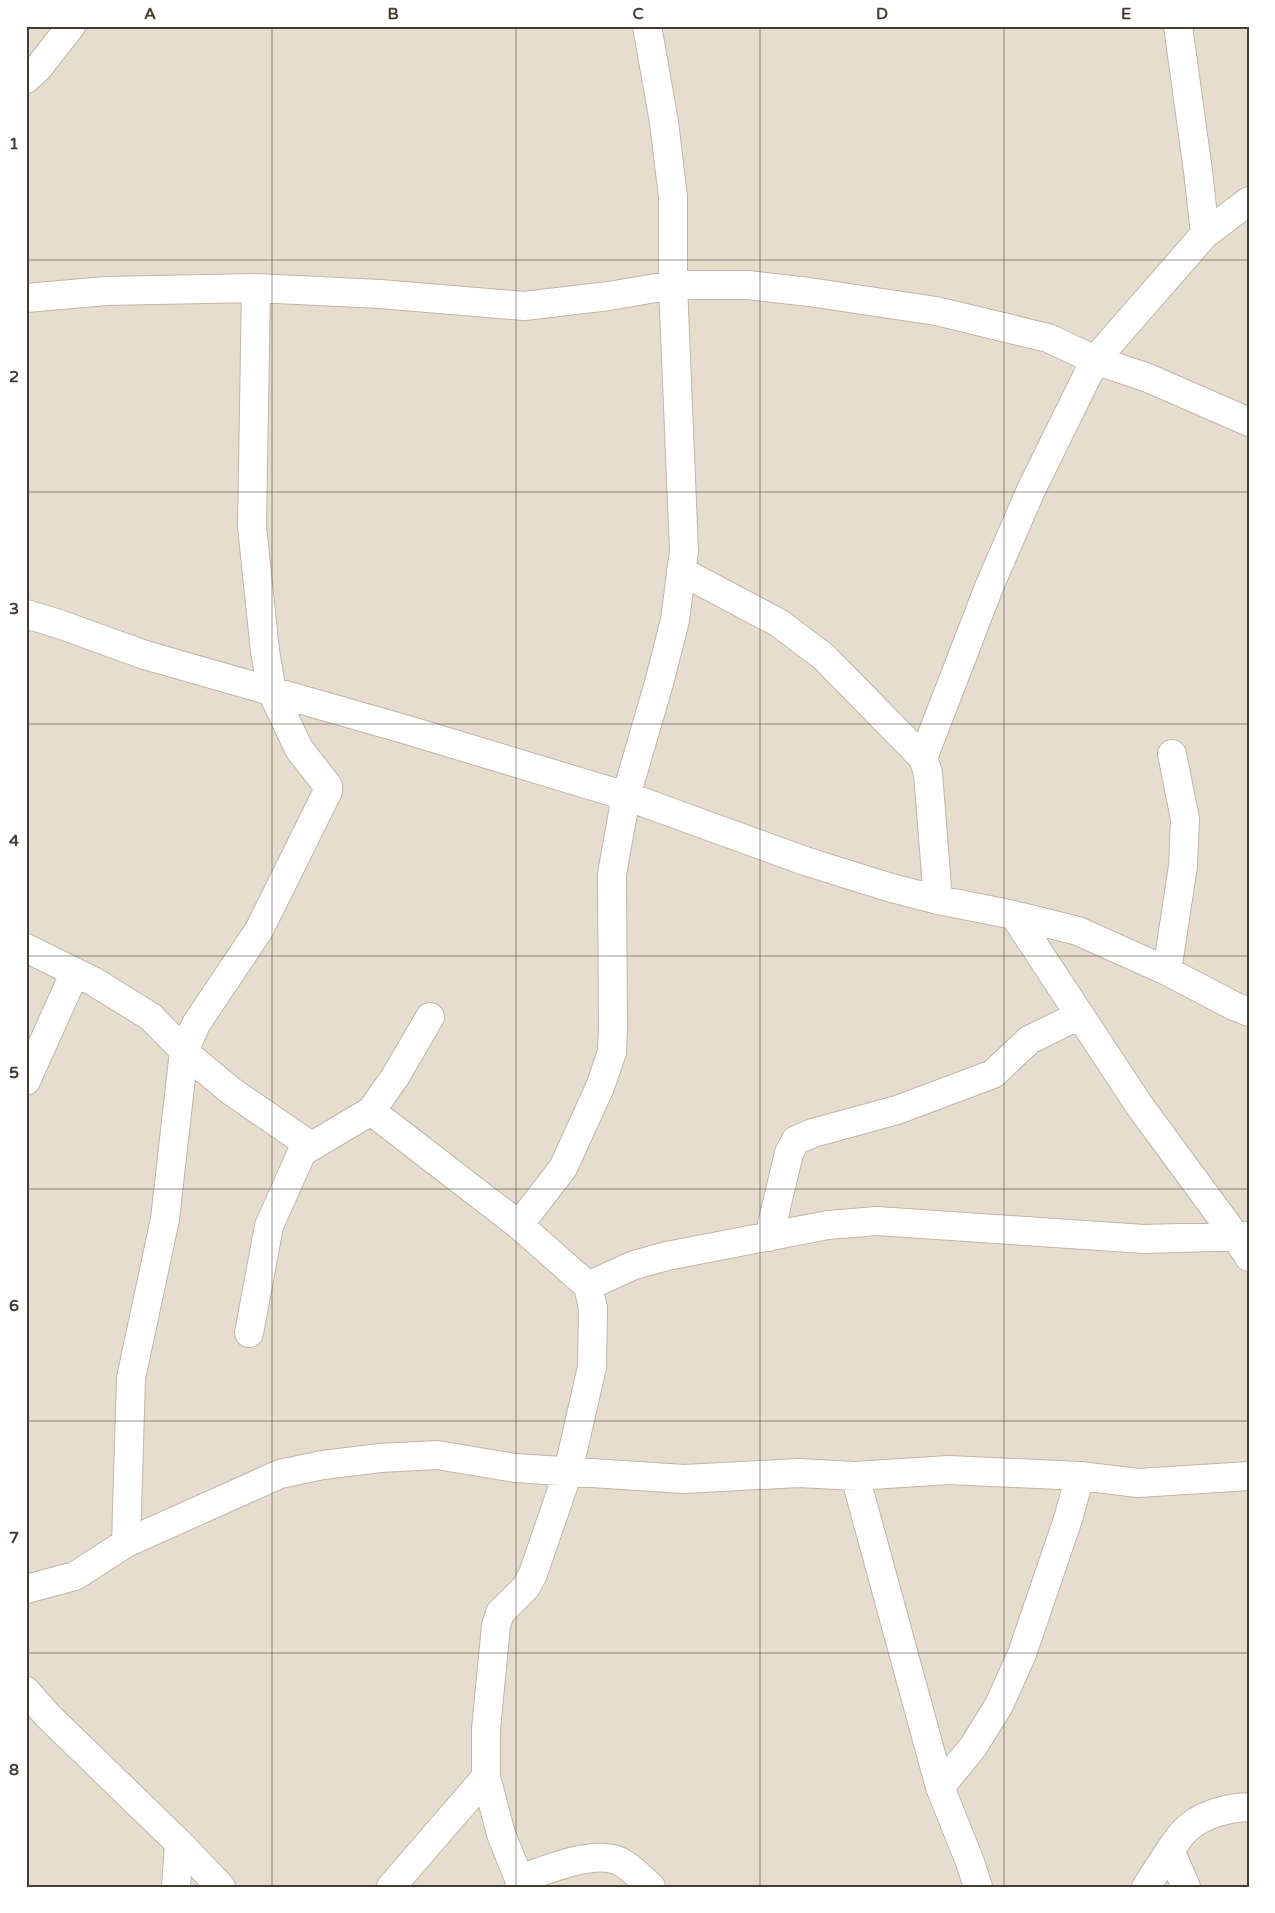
<svg xmlns="http://www.w3.org/2000/svg" width="1275" height="1913" font-family="'Varela Round',sans-serif">
	<style>
		.residential { fill: #e7ddce }
		.lines { fill: none; stroke-linecap: round; stroke-linejoin: round }
		.minor-casing { stroke: #c1b6a6; stroke-width: 30 }
		.tertiary-casing { stroke: #c1b6a6; stroke-width: 30 }
		.minor { stroke: #fff; stroke-width: 28 }
		.tertiary { stroke: #fff; stroke-width: 28 }
		.grid { fill: none; stroke: #443b31; stroke-width: 1; stroke-opacity: 0.55 }
		.neatline { fill: none; stroke: #443b31; stroke-width: 2 }
		.grid-label { font-size: 16px; text-anchor: middle; font-weight: bold; fill: #443b31 }
	</style>
	<rect width="100%" height="100%" fill="#f2ece1"/>
	<path class="residential" d="M26 26H1249V1887H26Z"/>
	<g class="lines">
		<defs>
			<path id="minor" d="M1178 26 1198 171 1205 234
				M26 298 106 291 256 288 380 294 524 306 609 296 673 285H748L809 292 936 311 1048 338 1095 360 1148 378 1249 422
				M681 571 779 623 824 657 923 758 928 773 938 900
				M26 614 59 624 145 655 404 729 626 796 805 861 888 887 938 900 1014 915 1078 931 1167 971 1234 1006 1249 1012
				M923 758 989 587 1031 490 1095 360 1205 234 1249 201
				M1014 915 1139 1105 1236 1237 1249 1257
				M26 948 93 981 151 1017 189 1056 231 1091 311 1146
				M1167 971 1183 866 1185 819 1172 754
				M26 1081 75 972
				M371 1111 519 1225 588 1286 593 1308 592 1367 568 1472 533 1574 526 1587 500 1613 496 1626 486 1729V1777L501 1834 519 1879 520 1887
				M519 1225 563 1168 600 1087 612 1052 613 1028 612 874 626 796 659 683 675 620 684 551 673 285V197L664 122 647 26
				M769 1237 789 1153 796 1140 813 1133 897 1110 993 1074 1029 1040 1080 1015
				M588 1286 634 1265 667 1256 828 1225 877 1221 1144 1239 1249 1236
				M249 1333 269 1226 302 1152 371 1111 395 1077 430 1017
				M855 1476 940 1787 970 1862 978 1887
				M126 1543 131 1378 165 1219 184 1051 196 1024 259 930 328 791V786L299 749 272 692 265 651 252 527 256 288
				M26 1589 75 1576 126 1543 280 1474 323 1465 380 1458 437 1455 515 1468 684 1479 799 1473 855 1476 949 1470 1080 1476 1138 1483 1249 1476
				M26 1691 48 1716 179 1843 221 1887
				M940 1787 973 1747 999 1705 1022 1654 1068 1519 1080 1476
				M519 1879C545 1871 596 1848 621 1862 632 1868 642 1879 651 1887
				M176 1887 179 1843
				M391 1887 486 1777
				M1146 1887 1170 1850
				M1186 1887 1170 1850C1176 1842 1182 1832 1190 1826 1207 1813 1228 1808 1249 1807"/>
			<path id="tertiary" d="M26 79 39 67 71 26"/>
		</defs>
		<use href="#minor" class="minor-casing"/>
		<use href="#tertiary" class="tertiary-casing"/>
		<use href="#minor" class="minor"/>
		<use href="#tertiary" class="tertiary"/>
	</g>
	<path class="grid" d="M272 26V1887M516 26V1887M760 26V1887M1004 26V1887M26 260H1249M26 492H1249M26 724H1249M26 956H1249M26 1189H1249M26 1421H1249M26 1653H1249"/>
	<rect width="1275" height="1913" fill="none" stroke="#ffffff" stroke-width="55"/>
	<rect x="28" y="28" width="1220" height="1858" class="neatline"/>
	<g class="grid-label">
		<text x="150" y="19">A</text>
		<text x="393" y="19">B</text>
		<text x="638" y="19">C</text>
		<text x="882" y="19">D</text>
		<text x="1126" y="19">E</text>
		<text x="14" y="149">1</text>
		<text x="14" y="382">2</text>
		<text x="14" y="614">3</text>
		<text x="14" y="846">4</text>
		<text x="14" y="1078">5</text>
		<text x="14" y="1311">6</text>
		<text x="14" y="1543">7</text>
		<text x="14" y="1775">8</text>
	</g>
</svg>
